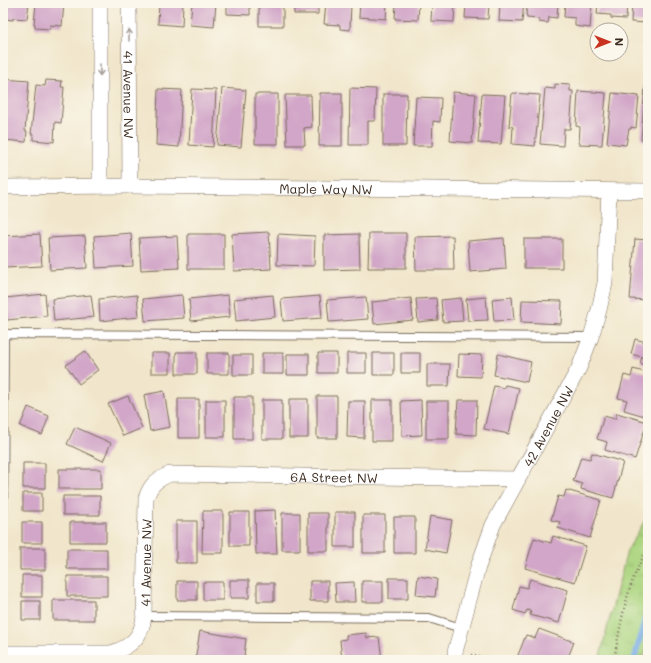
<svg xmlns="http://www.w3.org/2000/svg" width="651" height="663" font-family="Mali,sans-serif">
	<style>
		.park { fill: url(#park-tufts); stroke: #74804f }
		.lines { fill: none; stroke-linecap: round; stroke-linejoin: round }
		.stream { stroke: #78ace5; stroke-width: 6 }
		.building { fill: #d1a6c8 }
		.lane-casing { stroke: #7b6c5b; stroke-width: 10 }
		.street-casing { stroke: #7b6c5b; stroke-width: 16 }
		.path { stroke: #7b6c5b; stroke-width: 2.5; stroke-dasharray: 1 3; stroke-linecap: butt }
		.lane { stroke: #fff; stroke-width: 8 }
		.street { stroke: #fff; stroke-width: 15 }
		.oneway { stroke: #a79f9a }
		.labels { text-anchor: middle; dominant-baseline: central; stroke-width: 3.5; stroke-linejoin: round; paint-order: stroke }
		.street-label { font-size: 13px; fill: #3b2a1e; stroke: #fbf7ec }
	</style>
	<defs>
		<pattern id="park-tufts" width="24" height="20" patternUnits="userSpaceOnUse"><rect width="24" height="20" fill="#acd580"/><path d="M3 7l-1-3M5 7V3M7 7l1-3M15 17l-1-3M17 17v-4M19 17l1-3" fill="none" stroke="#95b76e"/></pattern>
	</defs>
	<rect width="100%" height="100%" fill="#fbf7ec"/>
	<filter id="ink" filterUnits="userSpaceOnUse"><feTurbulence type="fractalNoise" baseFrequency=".025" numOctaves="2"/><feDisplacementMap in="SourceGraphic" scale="8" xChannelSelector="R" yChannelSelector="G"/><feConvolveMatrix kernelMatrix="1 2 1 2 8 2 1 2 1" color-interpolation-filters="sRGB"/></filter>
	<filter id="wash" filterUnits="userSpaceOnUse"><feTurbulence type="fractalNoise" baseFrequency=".012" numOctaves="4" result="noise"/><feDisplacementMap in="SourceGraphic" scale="16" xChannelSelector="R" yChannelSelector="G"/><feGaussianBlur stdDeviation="0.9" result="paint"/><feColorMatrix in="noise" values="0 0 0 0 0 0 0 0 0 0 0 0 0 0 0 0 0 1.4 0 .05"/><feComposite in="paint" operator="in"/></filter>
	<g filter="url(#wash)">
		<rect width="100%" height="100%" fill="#f1e6cb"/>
		<path class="park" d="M648 515V644L643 660H599L627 551Z"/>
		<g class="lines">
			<path class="stream" d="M634 660 648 608"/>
		</g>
		<g id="blocks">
			<path class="building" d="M3 3H29L27 19 13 18V20L4 19Z
				M36 3H64L62 26 50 25V29L35 28V24H34Z
				M159 3H183L182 26 158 24Z
				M192 3H216L214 27 190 25Z
				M227 3H250V15L227 14Z
				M259 3H283V26H259Z
				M294 3H318V14H294Z
				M326 3H351L350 30 340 29V25L324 24Z
				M360 3H387L386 19 359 17Z
				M396 3H419L418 20 395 19Z
				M432 3H455L454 22 431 21Z
				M466 3H489L488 19 465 18Z
				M500 3H524L522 22 499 21Z
				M528 3H558L557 18 549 17 548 23 539 22V19L527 18 526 12Z
				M565 3H592L590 28 575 26V18L564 17Z
				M598 3H627L626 19 611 18V15L597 14Z
				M632 3H648V23L631 22Z
				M3 79 29 81 25 131H27L26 142 4 140Z
				M46 80 62 81 61 87H64L61 123 55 122 54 142 33 140V134H31L36 85 45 86Z
				M555 84 570 85V91H573L570 129H564L563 146 540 144 545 88 555 89Z
				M645 86H648V141L641 140Z
				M222 88 246 90 241 147 217 145Z
				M350 88 376 89 375 121H368V145H349Z
				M158 89 182 90 179 147 156 145Z
				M192 89 216 90 213 147 189 145Z
				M578 91 606 93 602 145 579 144 580 127 576 126Z
				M453 92 476 94 472 143 450 141Z
				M320 93H342V146H319Z
				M512 93 540 95 535 146 512 144 513 127 509 126Z
				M612 93 639 96 636 128 631 127V129H629L626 145 607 143Z
				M255 94H278V144H255Z
				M383 94H407L406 146H383Z
				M482 94 505 95 501 144 478 143Z
				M285 95H311L312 127 304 128 305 145H287Z
				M416 97 441 98 440 122 433 121 432 146H413Z
				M269 232 271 269 234 271 232 234Z
				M131 233 133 266 96 268 94 236Z
				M369 233H406V268H368Z
				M40 234 42 266 5 268 3 236Z
				M188 234H224V269H188Z
				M278 234 315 236 314 266 277 265Z
				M359 234 360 269 324 270V235Z
				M85 236 87 268 50 270 48 238Z
				M177 236 179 268 141 270 139 238Z
				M453 236 454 270H416L415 237Z
				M504 238 506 269 470 272 468 241Z
				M524 239H562V268H524Z
				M635 239 648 240V300L630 299Z
				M45 294 47 316 7 320 5 298Z
				M91 295 94 317 54 321 52 299Z
				M137 295 139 317 100 321 99 299Z
				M182 295 184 318 145 321 143 299Z
				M228 295 230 317 191 321 189 299Z
				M273 295 275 317 236 321 234 299Z
				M320 296 322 318 283 321 281 299Z
				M366 297 368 319 329 322 327 300Z
				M486 297 488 320 468 321 466 299Z
				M512 297 514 320 494 321 492 299Z
				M411 298 413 320 374 324 372 302Z
				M436 298 438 320 418 322 416 299Z
				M461 298 463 321 443 322 441 300Z
				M522 300 562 301 561 324 521 322Z
				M648 337V366L640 363 642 357 631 354 635 339 646 342Z
				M85 351 98 370 79 384 66 365Z
				M176 352H197V374H176Z
				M151 353H170V373H151Z
				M207 353H229V374H207Z
				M262 353H283V374H262Z
				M318 353H337V373H318Z
				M347 353H366V373H347Z
				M373 353H394V375H373Z
				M401 353H420V373H401Z
				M287 354H309V375H287Z
				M459 354 482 355 481 377 458 376Z
				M498 354 531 362 527 382 494 375Z
				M233 355H252V375H233Z
				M427 364H450L449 386H427Z
				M633 369 648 373V417L624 410 627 400 618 398 624 375 631 377Z
				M505 385 519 388 509 434 484 429 494 386 504 388Z
				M164 391 170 427 150 431 144 395Z
				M128 396 142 428 123 436 108 404Z
				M317 396H337V438H317Z
				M234 397H252V439H234Z
				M178 399H199V438H178Z
				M289 399H308V438H289Z
				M206 400H225V437H206Z
				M262 400H282V439H262Z
				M372 400H392V441H372Z
				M421 400 422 435 402 436 401 401Z
				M458 400H477L476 435 456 434Z
				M348 401H365L364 438 347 437Z
				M426 401H449V439H426Z
				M28 407 49 416 42 435 20 426Z
				M617 413 647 422 635 459 605 450 607 442 597 439 604 416 615 419Z
				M75 427 111 443 103 461 67 444Z
				M592 453 623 462 613 498 581 489 582 484 573 481 581 457 590 459Z
				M23 463H45V488H23Z
				M59 469H101V489H59Z
				M566 490 601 500 590 538 558 528 560 522 551 520 558 496 564 497Z
				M23 493H42V511H23Z
				M63 496H100V515H63Z
				M275 510 277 554H256L255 511Z
				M203 511H223V553H202Z
				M230 512H249V546H230Z
				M335 512H355V547H335Z
				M282 513H300V550H282Z
				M308 513H328V551H308Z
				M363 515H385V553H363Z
				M430 516 452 520 446 553 425 549Z
				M394 517H415V553H394Z
				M176 521H197V563H176Z
				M22 522H42V543H22Z
				M70 522H106V542H70Z
				M553 536 586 546 575 582 525 568 534 538 551 543Z
				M20 548H45V570H20Z
				M67 549H107V569H67Z
				M22 575H42V597H22Z
				M67 576H107V596H67Z
				M418 576 437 579 435 597 416 595Z
				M389 578H408V599H389Z
				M530 579 568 590 559 623 530 615 531 611 527 610 525 614 513 610 519 586 527 588Z
				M230 580H249V598H230Z
				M177 581H197V600H177Z
				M310 581H328V601H310Z
				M362 581H383V602H362Z
				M203 582H223V600H203Z
				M354 582 355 602H336L335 583Z
				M257 583H274V601H257Z
				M53 600H94V620H53Z
				M22 601H40V620H22Z
				M539 629 574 642 567 660H516L526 635 535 638Z
				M200 631 246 639 244 656H246L245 660H195Z
				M366 633 367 638 379 637 382 660H342L340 640 346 639V635Z"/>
		</g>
	</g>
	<g filter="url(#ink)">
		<use href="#blocks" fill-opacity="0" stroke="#7b6c5b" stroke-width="1"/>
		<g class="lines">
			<defs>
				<path id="lane" d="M3 334 591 337
					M3 527 4 334
					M144 616 429 618 461 628"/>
				<g id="street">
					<path d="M100 3V186"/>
					<path id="s1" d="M129 3 130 186"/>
					<path id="s2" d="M3 187 130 186 648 191"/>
					<path id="s3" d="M455 652 478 567 493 525 579 368 591 337 599 310 605 283 609 191"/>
					<path id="s4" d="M3 653H111C131 647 142 637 144 616L146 498C151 484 156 480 170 474L518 479"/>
				</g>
			</defs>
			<use href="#lane" class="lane-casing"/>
			<use href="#street" class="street-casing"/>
			<path class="path" d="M471 655 494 660
				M614 660C621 622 627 582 648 549"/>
			<use href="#lane" class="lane"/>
			<use href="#street" class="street"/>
		</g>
		<defs><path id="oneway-shaft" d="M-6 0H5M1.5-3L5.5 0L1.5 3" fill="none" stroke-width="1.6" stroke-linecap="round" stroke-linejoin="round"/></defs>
		<g class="oneway">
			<use href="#oneway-shaft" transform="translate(129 35) rotate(-90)"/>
			<use href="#oneway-shaft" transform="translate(100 70) rotate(90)"/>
		</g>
	</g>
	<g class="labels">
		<g class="street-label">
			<text stroke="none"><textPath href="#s1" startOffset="92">41 Avenue NW</textPath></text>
			<text stroke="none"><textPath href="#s2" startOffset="323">Maple Way NW</textPath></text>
			<text stroke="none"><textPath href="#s3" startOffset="246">42 Avenue NW</textPath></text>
			<text stroke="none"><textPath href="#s4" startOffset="479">6A Street NW</textPath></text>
			<text stroke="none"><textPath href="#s4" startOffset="215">41 Avenue NW</textPath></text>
		</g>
	</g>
	<rect width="651" height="663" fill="none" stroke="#fbf7ec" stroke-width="16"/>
	<g transform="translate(609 42) rotate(90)"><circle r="19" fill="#fbf7ec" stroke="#aea59a"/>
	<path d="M0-3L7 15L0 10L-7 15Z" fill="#c8321e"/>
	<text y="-6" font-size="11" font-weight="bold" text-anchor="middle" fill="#3b2a1e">N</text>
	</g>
</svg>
